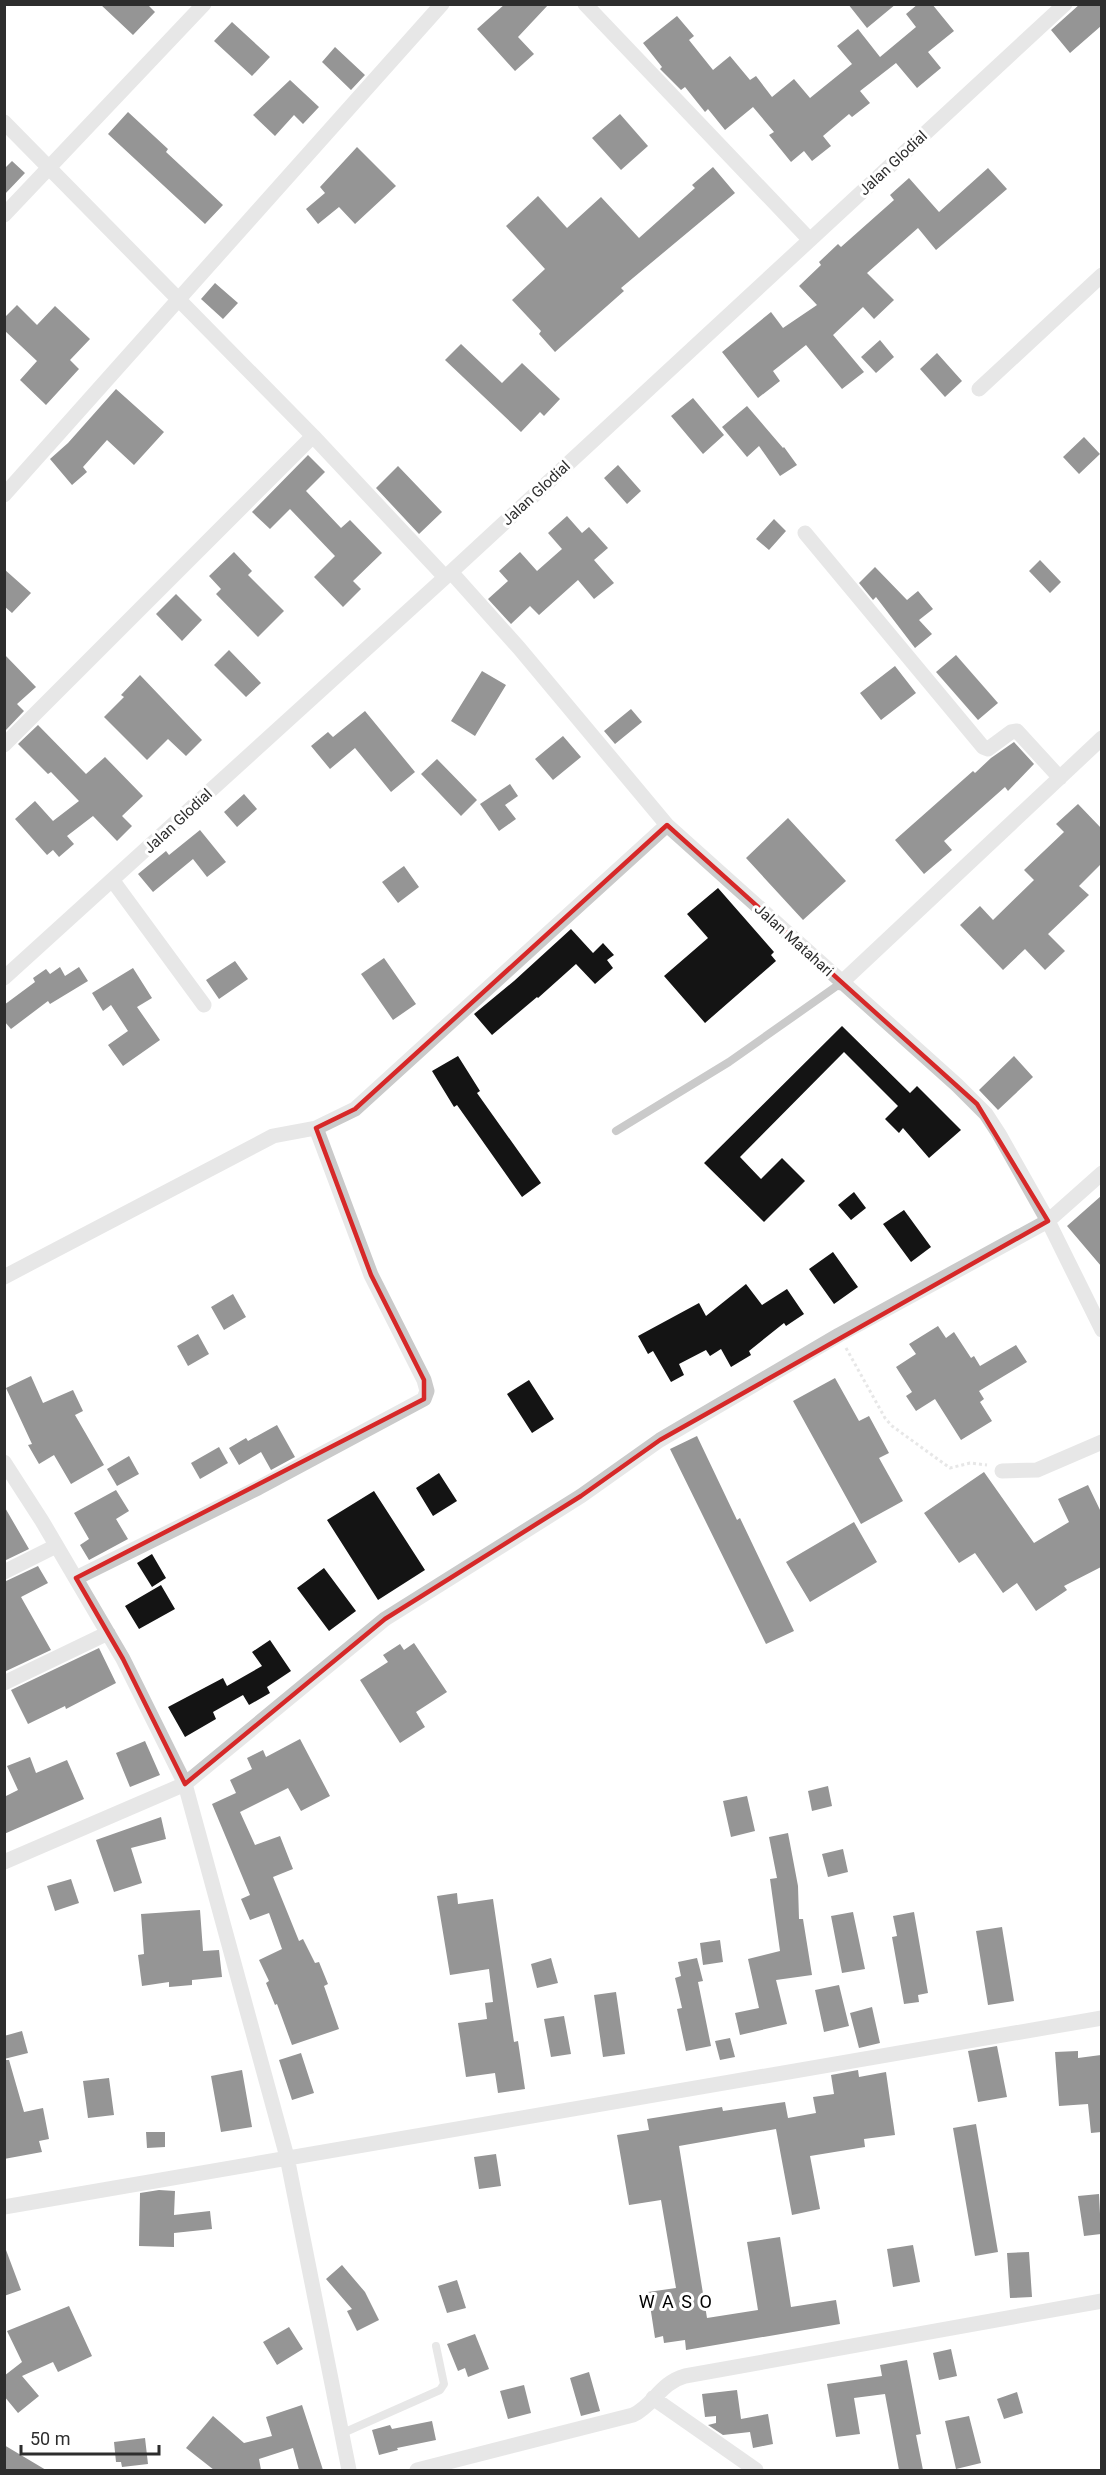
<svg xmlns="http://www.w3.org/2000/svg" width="1106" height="2475" font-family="Roboto,sans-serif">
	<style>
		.building { fill: #141414 }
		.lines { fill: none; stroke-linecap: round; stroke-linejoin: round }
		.path { stroke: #cacaca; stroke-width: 3; stroke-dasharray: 3 3; stroke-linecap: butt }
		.lane { stroke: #cacaca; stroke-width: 8 }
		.street { stroke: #cacaca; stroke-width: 15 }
		.marked { fill: none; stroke: #d62828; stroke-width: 4.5; stroke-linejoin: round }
		.labels { text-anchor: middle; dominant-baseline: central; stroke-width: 6; stroke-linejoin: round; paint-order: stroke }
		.street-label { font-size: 15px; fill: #2d2d2d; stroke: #fff }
		.quarter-label { font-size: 18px; letter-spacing: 1.5px; fill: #000; stroke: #fff }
	</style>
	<rect width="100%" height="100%" fill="#fff"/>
	<path class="building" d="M100 4H147L155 12 133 35Z
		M505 4H549L518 37 534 54 515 71 477 29Z
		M848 4H896L867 28Z
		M918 4H932L954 31 928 52 941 68 917 88 896 63 860 91 870 103 852 117 849 114 823 136 831 146 812 161 804 151 791 162 769 135 774 132 753 107 725 130 708 109 705 112 685 87 681 90 660 69 662 67 643 43 677 16 694 36 689 40 713 70 730 56 750 80 756 76 772 97 794 79 810 98 852 64 837 46 858 29 880 57 916 27 906 14Z
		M1080 4H1101V26L1070 53 1051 30Z
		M232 22 270 57 252 76 214 41Z
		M335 47 365 75 351 90 322 62Z
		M290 80 319 107 303 124 294 115 275 136 253 115Z
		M128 112 168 149 166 152 223 205 205 224 108 134Z
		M620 114 648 146 621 170 592 138Z
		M357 147 396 186 355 224 339 207 318 224 306 209 325 193 320 187Z
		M12 161 25 173 4 195V169Z
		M713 167 735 193 621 288 624 291 555 352 539 334 541 331 512 300 545 269 506 226 538 196 567 228 601 197 639 238 695 188 692 185Z
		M988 168 1007 189 971 220 936 250 918 228 867 273 894 300 874 319 863 307 833 335 864 372 842 389 806 345 773 371 780 381 758 398 722 352 771 312 783 328 817 305 799 286 821 265 819 262 838 244 841 247 894 200 890 195 909 178 939 212Z
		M215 283 238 303 223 319 201 299Z
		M17 305 37 325 55 306 90 339 70 360 79 369 46 405 20 380 37 361 4 330V318Z
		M880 340 894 357 876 373 861 357Z
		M461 344 502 383 522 363 560 399 544 416 540 412 521 432 445 360Z
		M937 353 962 381 945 397 920 369Z
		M116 389 164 432 134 465 107 440 83 467 87 472 72 485 50 459 68 443Z
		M693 398 724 435 703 454 671 416Z
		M747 406 783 448 784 447 797 465 780 476 759 446 747 457 722 427Z
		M1084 437 1100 454 1079 474 1063 457Z
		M308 455 325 472 306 491 341 528 350 520 382 553 353 581 361 589 343 607 314 577 335 556 290 509 270 529 252 512Z
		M618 465 641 491 627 504 604 478Z
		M398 466 442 512 419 534 376 488Z
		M567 516 582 533 589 527 608 548 594 560 614 583 594 599 578 580 539 615 530 606 511 624 488 599 508 581 499 571 520 552 537 571 562 549 548 533Z
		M774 519 786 531 769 550 756 539Z
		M234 552 252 571 248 575 284 611 258 637 216 594 221 589 209 576Z
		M1040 560 1061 582 1050 593 1029 571Z
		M875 567 907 600 918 591 933 609 919 620 932 634 915 648 876 597 873 600 859 583Z
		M4 569 31 593 12 613 4 606Z
		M176 594 202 620 182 641 156 614Z
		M229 650 261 683 246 697 214 665Z
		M4 654 36 687 17 704 24 711 5 731Z
		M956 655 998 703 978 720 936 672Z
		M895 666 916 693 881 720 860 693Z
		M482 671 506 685 475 736 451 721Z
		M140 675 202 740 186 756 168 739 147 760 104 717 124 697 121 695Z
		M631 709 642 722 615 744 604 731Z
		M365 711 415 772 391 792 355 748 330 769 311 746 328 732 333 737Z
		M38 725 86 774 105 757 143 796 122 816 132 826 117 841 93 816 67 836 74 844 59 857 53 850 47 855 15 819 35 801 53 821 79 801 51 772 48 774 18 744Z
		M563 736 581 757 553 780 535 759Z
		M1014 742 1034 764 1008 791 1005 787 944 841 952 850 924 874 895 840 973 771 975 773 991 758Z
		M437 759 477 800 461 816 421 774Z
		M510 784 518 796 505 805 516 819 499 831 480 804Z
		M244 794 257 809 237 827 224 812Z
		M1078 804 1101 828V864L1079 886 1089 895 1048 934 1065 951 1045 970 1025 949 1003 970 960 925 980 906 993 920 1034 880 1024 870 1064 832 1056 824Z
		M788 818 846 881 803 920 746 858Z
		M200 830 226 862 207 877 193 859 153 892 138 874 166 851 169 855Z
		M404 866 419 887 398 903 382 882Z
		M718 888 774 952 771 955 776 961 705 1023 664 976 708 938 687 914Z
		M571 929 593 953 603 943 614 955 607 960 613 968 595 984 576 964 538 998 537 997 492 1035 474 1014 514 981Z
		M384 958 416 1004 393 1020 361 974Z
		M235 961 248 979 219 999 206 980Z
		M60 967 65 976 79 967 88 981 50 1004 48 1001 11 1029 4 1021V1005L35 982 33 978 46 969 50 974Z
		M133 968 152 998 137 1007 160 1040 123 1066 108 1045 128 1031 111 1005 103 1011 92 993Z
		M842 1026 910 1093 917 1086 961 1130 929 1158 903 1128 899 1133 885 1119 898 1106 844 1052 740 1157 761 1179 782 1158 805 1181 764 1222 704 1163Z
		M458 1056 480 1091 477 1093 541 1183 522 1197 457 1105 454 1107 432 1071Z
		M1014 1056 1033 1077 998 1110 979 1090Z
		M854 1192 866 1208 851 1220 838 1205Z
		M1101 1196V1266L1067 1226Z
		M904 1210 931 1247 911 1262 883 1224Z
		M833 1252 858 1287 834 1304 809 1269Z
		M746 1284 762 1305 787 1289 804 1314 786 1326 784 1323 749 1351 751 1355 731 1367 721 1349 710 1356 706 1350 679 1364 684 1375 671 1382 653 1351 648 1354 638 1336 699 1303 706 1316Z
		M233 1294 246 1317 224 1330 211 1307Z
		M938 1326 946 1338 954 1332 971 1358 974 1356 980 1366 1016 1345 1027 1362 979 1391 984 1399 980 1402 992 1421 961 1440 935 1399 916 1411 906 1396 912 1392 896 1367 916 1354 909 1344Z
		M198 1334 209 1354 188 1366 177 1346Z
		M31 1376 43 1403 73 1390 83 1411 75 1415 104 1465 71 1484 54 1455 39 1464 28 1445 32 1444 6 1388Z
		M835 1378 859 1421 869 1416 889 1453 879 1458 903 1501 861 1524 793 1401Z
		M529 1380 554 1419 532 1433 507 1394Z
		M277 1425 295 1457 271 1470 261 1452 239 1465 229 1448 246 1438 248 1441Z
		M697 1436 737 1520 740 1518 794 1631 766 1644 670 1449Z
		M219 1447 228 1463 200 1479 191 1463Z
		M129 1456 139 1474 117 1486 107 1469Z
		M984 1472 1034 1543 1069 1522 1058 1499 1088 1485 1101 1512V1567L1064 1586 1067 1590 1036 1611 1017 1583 1003 1593 975 1553 959 1563 924 1513Z
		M439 1473 457 1501 433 1516 416 1488Z
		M116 1490 129 1511 116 1519 128 1539 89 1560 80 1545 89 1539 74 1513Z
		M374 1491 425 1570 378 1600 327 1520Z
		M4 1506 29 1549 4 1561Z
		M854 1522 877 1562 810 1602 786 1562Z
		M152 1554 166 1578 152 1587 137 1563Z
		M38 1566 48 1583 21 1597 51 1650 4 1672V1582Z
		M324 1568 356 1611 329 1631 297 1588Z
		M161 1585 175 1609 139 1629 125 1606Z
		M270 1640 291 1671 267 1687 270 1693 249 1705 243 1695 213 1712 216 1719 185 1737 168 1707 223 1678 227 1686 262 1666 252 1652Z
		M414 1643 447 1692 416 1712 425 1727 400 1743 360 1680 388 1662 383 1655 400 1644 404 1650Z
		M99 1648 116 1683 66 1709 65 1706 28 1724 11 1690Z
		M300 1739 330 1796 301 1811 288 1788 240 1812 255 1845 280 1836 293 1869 273 1877 299 1941 303 1939 315 1963 319 1962 328 1984 324 1986 339 2029 292 2045 277 2004 275 2005 266 1983 269 1981 259 1960 282 1949 269 1913 250 1920 241 1899 250 1895 212 1804 236 1793 230 1780 252 1769 247 1758 263 1750 266 1757Z
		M145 1741 160 1775 130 1787 116 1753Z
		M30 1757 36 1773 67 1760 84 1799 4 1834V1797L18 1790 7 1766Z
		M828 1786 832 1806 812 1811 808 1791Z
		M747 1796 755 1831 731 1837 723 1801Z
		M161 1817 166 1839 131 1848 142 1883 114 1892 96 1840Z
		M788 1833 798 1886 799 1919H803L812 1975 776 1980 787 2024 740 2035 735 2013 759 2008 748 1959 780 1951 770 1879 777 1878 769 1837Z
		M843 1849 848 1872 828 1877 822 1854Z
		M71 1879 79 1903 55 1911 47 1886Z
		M457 1893 458 1904 493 1899 514 2042 518 2041 525 2089 498 2093 495 2073 466 2077 458 2023 487 2019 485 2003 493 2002 489 1969 450 1975 437 1896Z
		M200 1910 203 1951 219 1950 222 1977 192 1980V1985L169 1987V1982L142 1986 138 1955 144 1954 141 1914Z
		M853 1912 865 1969 842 1973 831 1916Z
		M914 1912 928 1993 918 1995 919 2002 904 2004 892 1937 897 1936 893 1916Z
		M1002 1927 1014 2001 988 2005 976 1931Z
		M720 1940 723 1962 703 1965 700 1943Z
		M551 1958 558 1983 537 1988 531 1964Z
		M697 1958 703 1981 698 1982 711 2046 686 2051 677 2009 682 2008 675 1978 681 1976 678 1962Z
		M839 1985 849 2026 824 2032 815 1990Z
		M616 1992 625 2054 603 2057 594 1995Z
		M872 2007 880 2043 859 2048 850 2013Z
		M564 2016 571 2054 551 2057 544 2019Z
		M22 2031 28 2053 4 2059V2036Z
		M730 2038 735 2057 720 2060 715 2041Z
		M997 2046 1007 2097 978 2102 968 2051Z
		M1078 2051V2058L1101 2055V2132L1091 2133 1088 2104 1059 2106 1055 2052Z
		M301 2053 314 2093 292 2100 279 2060Z
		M4 2060H9L24 2112 43 2108 49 2139 39 2141 42 2152 4 2159Z
		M242 2070 252 2127 221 2132 211 2076Z
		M858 2070 859 2077 886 2072 895 2135 864 2139 865 2147 810 2156 820 2209 792 2215 776 2129 679 2146 707 2318 758 2310 747 2242 780 2237 791 2307 836 2300 840 2324 686 2350 685 2340 664 2343 663 2336 655 2338 648 2292 676 2288 661 2200 629 2205 617 2135 649 2130 647 2119 722 2107 723 2111 785 2102 788 2118 816 2113 813 2097 834 2094 831 2075Z
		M109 2078 114 2115 88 2118 83 2081Z
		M976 2124 998 2252 975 2256 953 2128Z
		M146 2132H165V2147L147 2148Z
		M496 2154 501 2186 479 2189 474 2157Z
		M159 2190 175 2191 174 2215 210 2211 212 2229 174 2233V2247L139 2246 140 2193Z
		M1099 2194 1101 2234 1084 2236 1078 2196Z
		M913 2245 920 2282 893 2287 887 2249Z
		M6 2250 21 2290 4 2296V2251Z
		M1029 2252 1032 2297 1010 2298 1007 2253Z
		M342 2265 365 2292 379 2320 357 2331 347 2311 352 2309 326 2279Z
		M457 2280 466 2308 447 2313 438 2286Z
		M69 2306 92 2356 58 2372 53 2362 22 2376 39 2396 18 2413 4 2396V2376L22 2362 7 2331Z
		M289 2327 303 2349 277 2365 263 2342Z
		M475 2334 489 2369 468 2377 465 2368 458 2371 447 2344Z
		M951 2349 957 2376 939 2380 933 2353Z
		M907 2360 921 2434 916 2435 923 2470H899L885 2394 854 2398 860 2434 836 2437 827 2384 882 2376 880 2365Z
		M589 2372 600 2411 581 2416 570 2378Z
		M524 2385 531 2413 508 2419 500 2391Z
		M737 2390 741 2419 768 2414 773 2444 753 2448 750 2432 723 2435 708 2425 716 2423V2416L705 2417 702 2394Z
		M1017 2392 1023 2413 1004 2419 997 2399Z
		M302 2405 323 2470H299L293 2448 259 2459 261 2470H214L186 2448 213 2416 244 2443 272 2436 266 2417Z
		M969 2416 981 2463 956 2469 945 2421Z
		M432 2421 436 2440 397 2448 398 2450 379 2455 372 2430 390 2425 392 2429Z
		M145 2438 148 2464 122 2467 121 2462H116L114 2442Z
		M4 2445 46 2470H4Z"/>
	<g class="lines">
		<path class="path" d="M846 1348 885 1418 892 1426 950 1468 970 1463 987 1465"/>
		<path class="lane" d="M616 1131 729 1062 841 983
			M343 2433 440 2390 444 2384 436 2346"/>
		<path class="street" d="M585 4 809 239
			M4 122 313 436 445 577
			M4 215 204 4
			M979 389 1102 275
			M4 495 442 4
			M805 533 983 747 988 749 1011 732 1017 731 1060 778
			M451 572 519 648 667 825 957 1085 986 1114 999 1134 1048 1221 1102 1330
			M4 745 313 436
			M113 881 204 1005
			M4 978 451 572 1065 4
			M841 983 1102 738
			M4 1277 273 1136 316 1128 355 1109 667 825
			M4 1462 42 1521 123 1659 185 1784 287 2157 349 2470
			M1002 1471 1037 1470 1102 1442
			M4 1572 56 1546
			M76 1578 258 1488 424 1399 427 1391 424 1380 371 1275 316 1128
			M4 1683 108 1633
			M4 1862 185 1784 385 1619 581 1496 660 1440 839 1335 1048 1221 1102 1173
			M4 2207 1102 2018
			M653 2398 756 2470
			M417 2470 633 2415C654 2405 660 2383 685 2376L1102 2301"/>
	</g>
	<path d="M0 0H1106V2475H0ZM667 825 977 1104 1048 1221 660 1440 581 1496 385 1619 185 1784 123 1659 76 1578 424 1399V1380L371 1275 316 1128 355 1109Z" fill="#fff" fill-opacity=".55" fill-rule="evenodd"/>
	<path class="marked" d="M667 825 977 1104 1048 1221 660 1440 581 1496 385 1619 185 1784 123 1659 76 1578 424 1399V1380L371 1275 316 1128 355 1109Z"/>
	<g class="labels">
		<g class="street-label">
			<text transform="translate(893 163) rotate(-43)">Jalan Glodial</text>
			<text transform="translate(536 493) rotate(-43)">Jalan Glodial</text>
			<text transform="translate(178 821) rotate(-43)">Jalan Glodial</text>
			<text transform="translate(794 940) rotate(42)">Jalan Matahari</text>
		</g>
		<g class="quarter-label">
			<text x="676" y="2301">W A S O</text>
		</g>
	</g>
	<rect width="1106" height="2475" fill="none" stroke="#2d2d2d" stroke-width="12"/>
	<path d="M21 2445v9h138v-9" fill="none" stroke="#2d2d2d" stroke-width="3"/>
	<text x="30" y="2445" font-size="18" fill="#2d2d2d" stroke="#ffffff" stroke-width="4.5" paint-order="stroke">50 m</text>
</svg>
